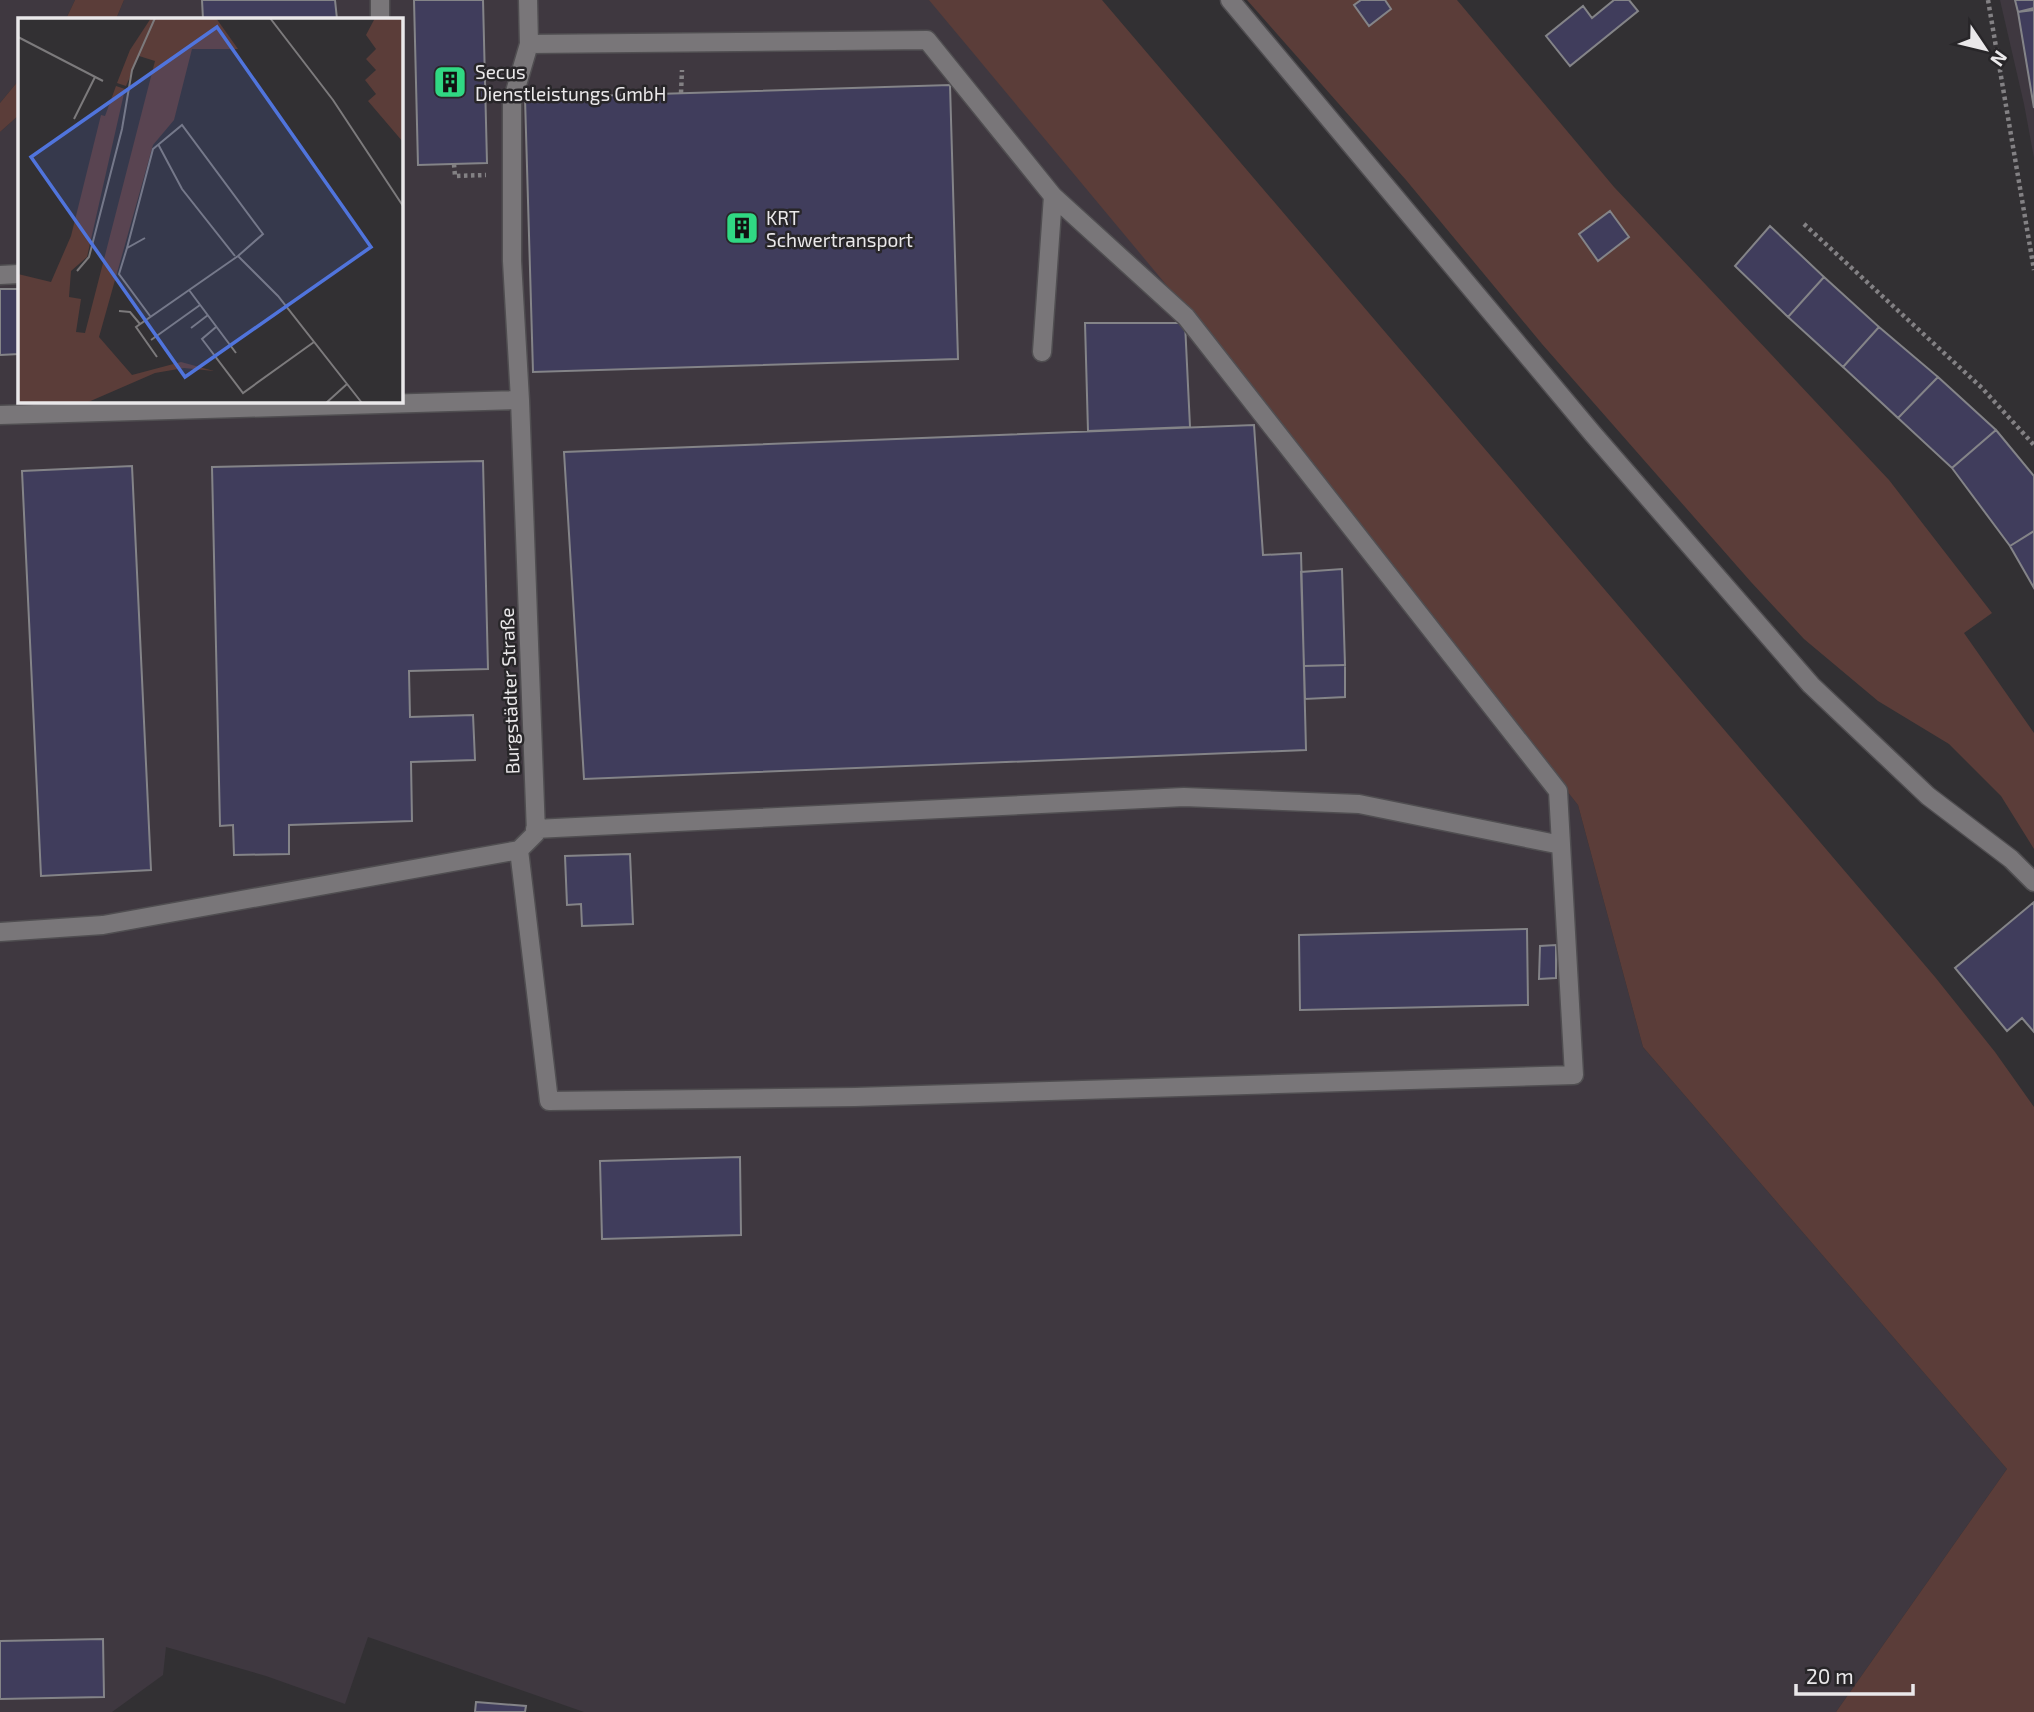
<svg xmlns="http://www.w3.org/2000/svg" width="2034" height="1712" font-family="'Exo 2',sans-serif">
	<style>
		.built { fill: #3f3840 }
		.green { fill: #5b3d39 }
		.building { fill: #403d5c; stroke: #848488; stroke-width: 2 }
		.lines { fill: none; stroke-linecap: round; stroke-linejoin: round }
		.lane-casing { stroke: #504e51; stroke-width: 21 }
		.path { stroke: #838184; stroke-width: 4.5; stroke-dasharray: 3.5 3.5; stroke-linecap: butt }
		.lane { stroke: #797679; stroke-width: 18 }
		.labels { text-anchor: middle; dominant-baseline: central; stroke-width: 5; stroke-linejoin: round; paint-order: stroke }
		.poi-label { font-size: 19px; fill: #eae8ea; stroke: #282629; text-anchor: start }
		.street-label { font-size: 19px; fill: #eae8ea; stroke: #282629 }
		.inset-road { fill: none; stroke: #7c7a7c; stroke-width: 2 }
		.view { fill: #5074dc; fill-opacity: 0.15; stroke: #5074dc; stroke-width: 3.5 }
		.inset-edge { fill: none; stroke: #eae8ea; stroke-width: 3.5 }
	</style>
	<rect width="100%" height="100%" fill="#323033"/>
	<path class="built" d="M0 0H75L66 19H19V80L0 103Z
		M124 0H932L1199 317 1578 805 1643 1047 2007 1469 1836 1712H584L368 1637 345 1704 266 1676 166 1647 163 1675 112 1712H0V132L19 115V401H401V19H116Z
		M2000 0H2034V158L2024 104Z"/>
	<path class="green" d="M75 0H124L116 19H66Z
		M929 0H1102L1935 977 1995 1052 2034 1107V1712H1836L2007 1469 1643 1047 1578 805 1193 317Z
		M1247 0H1457L1614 187 1889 480 1992 613 1964 633 2034 733V849L2001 796 1949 744 1878 701 1804 639 1751 582 1542 344 1406 180Z
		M19 80V115L0 132V103Z"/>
	<path class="building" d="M202 0H335L337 19H203Z
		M414 0H483L487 163 418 165Z
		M1361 0H1385L1391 9 1369 26 1354 5Z
		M1614 0H1629L1638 11 1570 66 1546 36 1583 6 1592 18Z
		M2015 0H2034V8L2018 12Z
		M2034 10V108L2018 12Z
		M950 85 958 359 533 372 525 98Z
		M1610 211 1629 237 1598 261 1579 234Z
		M1770 226 1824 277 1788 317 1735 266Z
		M1824 277 1879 327 1843 367 1788 317Z
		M0 289H19V354L0 355Z
		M1085 323H1185L1190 427 1088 431Z
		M1879 327 1938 377 1898 418 1843 367Z
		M1938 377 1996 430 1952 468 1898 418Z
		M1254 425 1263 555 1301 553 1306 750 584 779 564 452Z
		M1996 430 2034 476V531L2010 546 1952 468Z
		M483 461 488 669 409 671 410 717 473 715 475 760 411 762 412 821 289 825V854L234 855 233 825 220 826 212 467Z
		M132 466 151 870 41 876 22 471Z
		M2034 531V588L2010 546Z
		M1342 569 1345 665 1304 666 1301 572Z
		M1345 665V697L1305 699 1304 666Z
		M630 854 633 924 582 926 581 904 567 905 565 856Z
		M2034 902V1032L2022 1018 2007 1031 1955 968Z
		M1527 929 1528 1005 1300 1010 1299 935Z
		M1556 945V978L1539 979 1540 946Z
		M740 1157 741 1235 602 1239 600 1161Z
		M103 1639 104 1697 0 1699V1641Z
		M476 1702 526 1706 525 1712H475Z"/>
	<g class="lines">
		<defs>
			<path id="lane" d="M380 0V19
				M1230 0 1593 434 1811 685 1928 796 2011 859 2034 882
				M529 44 927 40 1053 196
				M0 275 19 274
				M0 415 520 400
				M535 829 1184 797 1359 804 1561 845
				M519 850 549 1101 855 1097 1574 1075 1558 791 1186 317 1053 196 1042 352
				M0 932 103 925 519 850 536 833 520 400 512 261V102L529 44 528 0"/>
		</defs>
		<use href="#lane" class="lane-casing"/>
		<path class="path" d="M1988 0 2034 270
			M681 93 682 70
			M454 164 455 176 486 175
			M1804 224 1982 388 2034 445"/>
		<use href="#lane" class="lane"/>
	</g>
	<defs>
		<symbol id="building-square" viewBox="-11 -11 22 22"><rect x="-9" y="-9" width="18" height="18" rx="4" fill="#30d883" stroke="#282629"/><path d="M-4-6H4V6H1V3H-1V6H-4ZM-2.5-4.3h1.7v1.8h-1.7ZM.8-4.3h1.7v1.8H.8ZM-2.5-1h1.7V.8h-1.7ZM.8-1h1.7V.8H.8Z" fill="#111"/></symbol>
	</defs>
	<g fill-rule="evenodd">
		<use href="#building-square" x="431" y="63" width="38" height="38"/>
		<use href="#building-square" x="723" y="209" width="38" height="38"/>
	</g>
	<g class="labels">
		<g class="poi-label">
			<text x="475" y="71">Secus<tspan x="475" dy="22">Dienstleistungs GmbH</tspan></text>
			<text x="766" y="217">KRT<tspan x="766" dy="22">Schwertransport</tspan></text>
		</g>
		<g class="street-label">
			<text transform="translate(509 691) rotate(-92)">Burgstädter Straße</text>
		</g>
	</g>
	<g transform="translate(18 18)">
		<rect width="385" height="385" fill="#323033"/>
		<path d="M133 0H198L220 31H174L156 102 135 127 81 319 114 357 163 344 196 353 166 350 137 355 68 385H0V256L33 264 53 218 83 97 87 98 98 68 107 71 69 239 53 253 51 279 63 281 58 314 67 315 137 43 121 38 108 68 99 65 112 32ZM357 0H385V124L350 83 358 76 347 62 358 52 348 41 358 31 348 17Z" fill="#5b3d39"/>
		<path class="inset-road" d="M252 0 315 82 385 188M0 19 85 63M56 101 77 59M140 126 164 171 217 238M127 220 109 230 135 131 164 107 245 216 220 238M109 230 101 256 132 298M59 253 71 239 104 111 114 52 137 0M171 272 218 335M101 293 112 294 122 306M198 309 184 321 225 375 296 324M173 310 190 297M133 322 182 287M139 339 118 309 220 238 260 278 344 385M308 385 329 366"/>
		<path class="view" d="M199 9 353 229 167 359 13 139Z"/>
		<rect width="385" height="385" class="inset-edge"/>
	</g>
	<g transform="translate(1985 49) rotate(125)" stroke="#282629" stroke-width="5" paint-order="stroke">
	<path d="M0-5L12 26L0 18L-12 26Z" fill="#eae8ea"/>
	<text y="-10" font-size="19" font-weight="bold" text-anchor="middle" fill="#eae8ea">N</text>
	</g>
	<path d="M1796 1684v10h117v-10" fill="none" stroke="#eae8ea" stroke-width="3.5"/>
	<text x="1806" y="1684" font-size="21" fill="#eae8ea" stroke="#282629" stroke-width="5" paint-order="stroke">20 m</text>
</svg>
